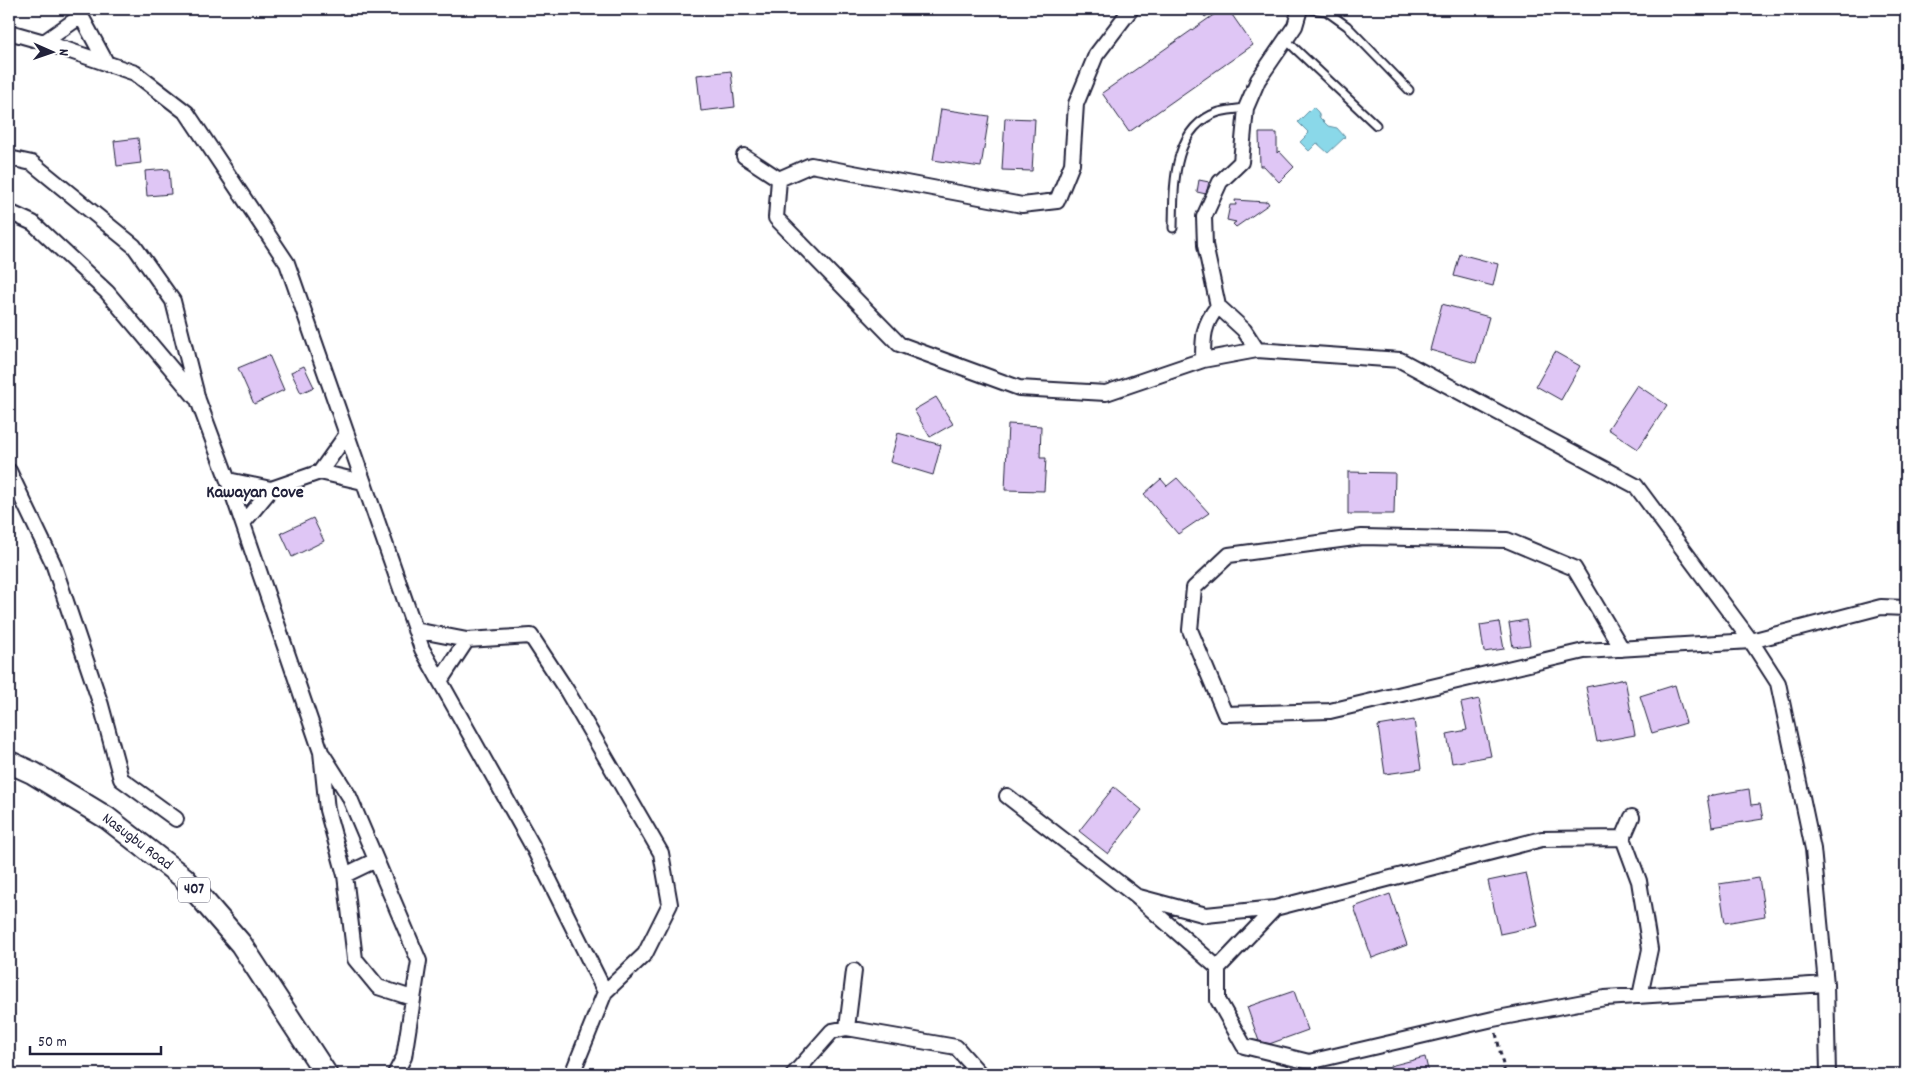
<svg xmlns="http://www.w3.org/2000/svg" width="1915" height="1083" font-family="Dekko,sans-serif">
	<style>
		.water { fill: #8ad8e9; stroke: #608fa3 }
		.building { fill: #dfc6f5; stroke: #22223b }
		.lines { fill: none; stroke-linecap: round; stroke-linejoin: round }
		.lane-casing { stroke: #22223b; stroke-width: 11 }
		.street-casing { stroke: #22223b; stroke-width: 18 }
		.primary-casing { stroke: #22223b; stroke-width: 25 }
		.path { stroke: #22223b; stroke-width: 3; stroke-dasharray: 5 4; stroke-linecap: butt }
		.lane { stroke: #fff; stroke-width: 7 }
		.street { stroke: #fff; stroke-width: 14 }
		.primary { stroke: #fff; stroke-width: 21 }
		.labels { text-anchor: middle; dominant-baseline: central; stroke-width: 5; stroke-linejoin: round; paint-order: stroke }
		.shield { fill: #fff; stroke: #646476; stroke-width: 1 }
		.shield-label { font-size: 15px; font-weight: bold; fill: #22223b }
		.street-label { font-size: 16px; fill: #22223b; stroke: #fff }
		.neighbourhood-label { font-size: 18px; font-weight: bold; fill: #22223b; stroke: #fff }
	</style>
	<rect width="100%" height="100%" fill="#fff"/>
	<filter id="ink" filterUnits="userSpaceOnUse"><feTurbulence type="fractalNoise" baseFrequency=".02" numOctaves="2"/><feDisplacementMap in="SourceGraphic" scale="10" xChannelSelector="R" yChannelSelector="G"/><feConvolveMatrix kernelMatrix="1 2 1 2 8 2 1 2 1" color-interpolation-filters="sRGB"/></filter>
	<g filter="url(#ink)">
		<path class="water" d="M1313 107 1318 112 1320 118 1328 126 1337 128 1345 137 1328 153 1317 143 1309 151 1300 142 1309 133 1298 122Z"/>
		<path class="building" d="M1198 9H1216L1205 17Z
			M1222 9H1228L1253 45 1129 132 1102 93Z
			M731 71 735 107 701 111 697 75Z
			M941 109 989 116 981 167 933 160Z
			M1005 118 1035 119 1032 171 1002 170Z
			M1259 133H1277V153L1279 151 1294 167 1279 182 1264 166H1260Z
			M138 138 141 163 117 166 114 141Z
			M169 169 171 194 147 196 145 171Z
			M1199 180 1209 182 1206 194 1197 192Z
			M1235 200 1265 202 1267 201 1269 204 1236 227 1233 224 1236 222 1227 220 1230 205H1236Z
			M1460 254 1498 264 1493 286 1454 276Z
			M1442 304 1489 317 1476 363 1430 350Z
			M1555 352 1580 366 1561 400 1536 386Z
			M269 355 284 390 254 404 238 368Z
			M304 366 314 387 301 393 291 372Z
			M1637 385 1667 405 1638 449 1608 429Z
			M936 397 953 424 930 437 914 410Z
			M1008 424 1041 426 1040 458H1046L1044 491 1005 490Z
			M898 433 941 445 933 475 890 462Z
			M1348 472 1395 473 1394 514H1348Z
			M1177 478 1209 513 1178 534 1144 494 1161 479 1167 486Z
			M313 518 324 541 292 557 281 533Z
			M1526 620 1530 645 1513 647 1509 623Z
			M1499 622 1504 649 1484 652 1480 625Z
			M1625 679 1635 735 1597 742 1586 687Z
			M1675 685 1686 723 1652 733 1640 696Z
			M1479 699 1491 756 1452 763 1447 734 1467 730 1461 703Z
			M1414 720 1421 769 1385 774 1378 726Z
			M1114 787 1142 810 1108 854 1079 831Z
			M1749 789 1751 805 1760 804 1763 819 1712 827 1707 796Z
			M1526 873 1538 926 1500 934 1488 881Z
			M1759 878 1765 916 1725 923 1719 884Z
			M1390 894 1407 945 1372 958 1354 907Z
			M1294 991 1308 1030 1261 1047 1247 1007Z
			M1425 1057 1429 1074H1392L1390 1066Z"/>
		<g class="lines">
			<defs>
				<path id="lane" d="M1308 9 1326 11 1347 26 1409 90
					M1286 40 1376 125
					M1173 228C1174 188 1171 127 1219 112 1227 110 1237 109 1246 108"/>
				<path id="street" d="M1131 9 1096 55 1076 104 1072 164 1057 201 1022 205 811 165 779 179 776 218 899 344 1019 388 1106 393 1203 360 1257 350 1400 360 1636 486 1751 641 1778 683 1813 849 1826 984 1828 1074
					M9 32 44 42 135 73 187 113 287 263 422 649 532 845 605 992
					M44 42 81 16 107 64
					M744 156 779 179
					M9 158 32 163 134 246 173 301 198 400 230 486 321 752 327 810 345 875 355 959 378 987 412 998
					M9 212 33 223 107 292 196 398
					M1218 306 1205 245 1204 217 1220 182 1241 162 1246 108 1258 80 1295 26 1300 9
					M1203 360C1203 336 1203 325 1218 306L1244 330 1257 350
					M347 434 320 472 363 482
					M9 471 53 563 101 705 121 779 176 819
					M228 480 271 489 243 523
					M271 489 320 472
					M415 630 467 640 440 681
					M467 640 531 636 567 691 661 853 670 904 645 954 605 992 572 1074
					M1622 649 1574 568 1507 540 1362 537 1229 555 1194 588 1190 630 1225 714 1330 711 1584 651 1751 641 1881 607 1906 608
					M323 755 349 796 419 961 404 1057 395 1074
					M1007 796 1136 896 1218 968
					M1623 838 1632 817
					M345 875 376 860
					M1139 897 1206 915 1275 908
					M1640 996 1650 949 1639 881 1623 838 1542 839 1275 908 1218 968V1000L1244 1046 1309 1062 1493 1019 1605 998 1826 984
					M847 1028 854 971
					M794 1074 832 1031 847 1028 956 1047 980 1074"/>
				<path id="primary" d="M9 762 33 773 107 818 184 878 241 944 326 1074"/>
			</defs>
			<use href="#lane" class="lane-casing"/>
			<use href="#street" class="street-casing"/>
			<use href="#primary" class="primary-casing"/>
			<path class="path" d="M1496 1033 1505 1074"/>
			<use href="#lane" class="lane"/>
			<use href="#street" class="street"/>
			<use href="#primary" class="primary"/>
		</g>
	</g>
	<g class="labels">
		<rect class="shield" x="178" y="877.5" width="32" height="25" rx="4"/>
		<g class="shield-label">
			<text x="194" y="890">407</text>
		</g>
		<g class="street-label">
			<text transform="translate(137 842) rotate(37)">Nasugbu Road</text>
		</g>
		<g class="neighbourhood-label">
			<text x="255" y="493">Kawayan Cove</text>
		</g>
	</g>
	<rect width="1915" height="1083" fill="none" stroke="#fff" stroke-width="30"/>
	<rect x="15" y="15" width="1885" height="1053" fill="none" stroke="#22223b" stroke-width="2" filter="url(#ink)"/>
	<g transform="translate(52 52) rotate(92)" stroke="#ffffff" stroke-width="4" paint-order="stroke">
	<path d="M0-4L9 19L0 12L-9 19Z" fill="#22223b"/>
	<text y="-8" font-size="14" font-weight="bold" text-anchor="middle" fill="#22223b">N</text>
	</g>
	<path d="M30 1046v8h131v-8" fill="none" stroke="#22223b" stroke-width="2.5"/>
	<text x="38" y="1046" font-size="15" fill="#22223b" stroke="#ffffff" stroke-width="4" paint-order="stroke">50 m</text>
</svg>
